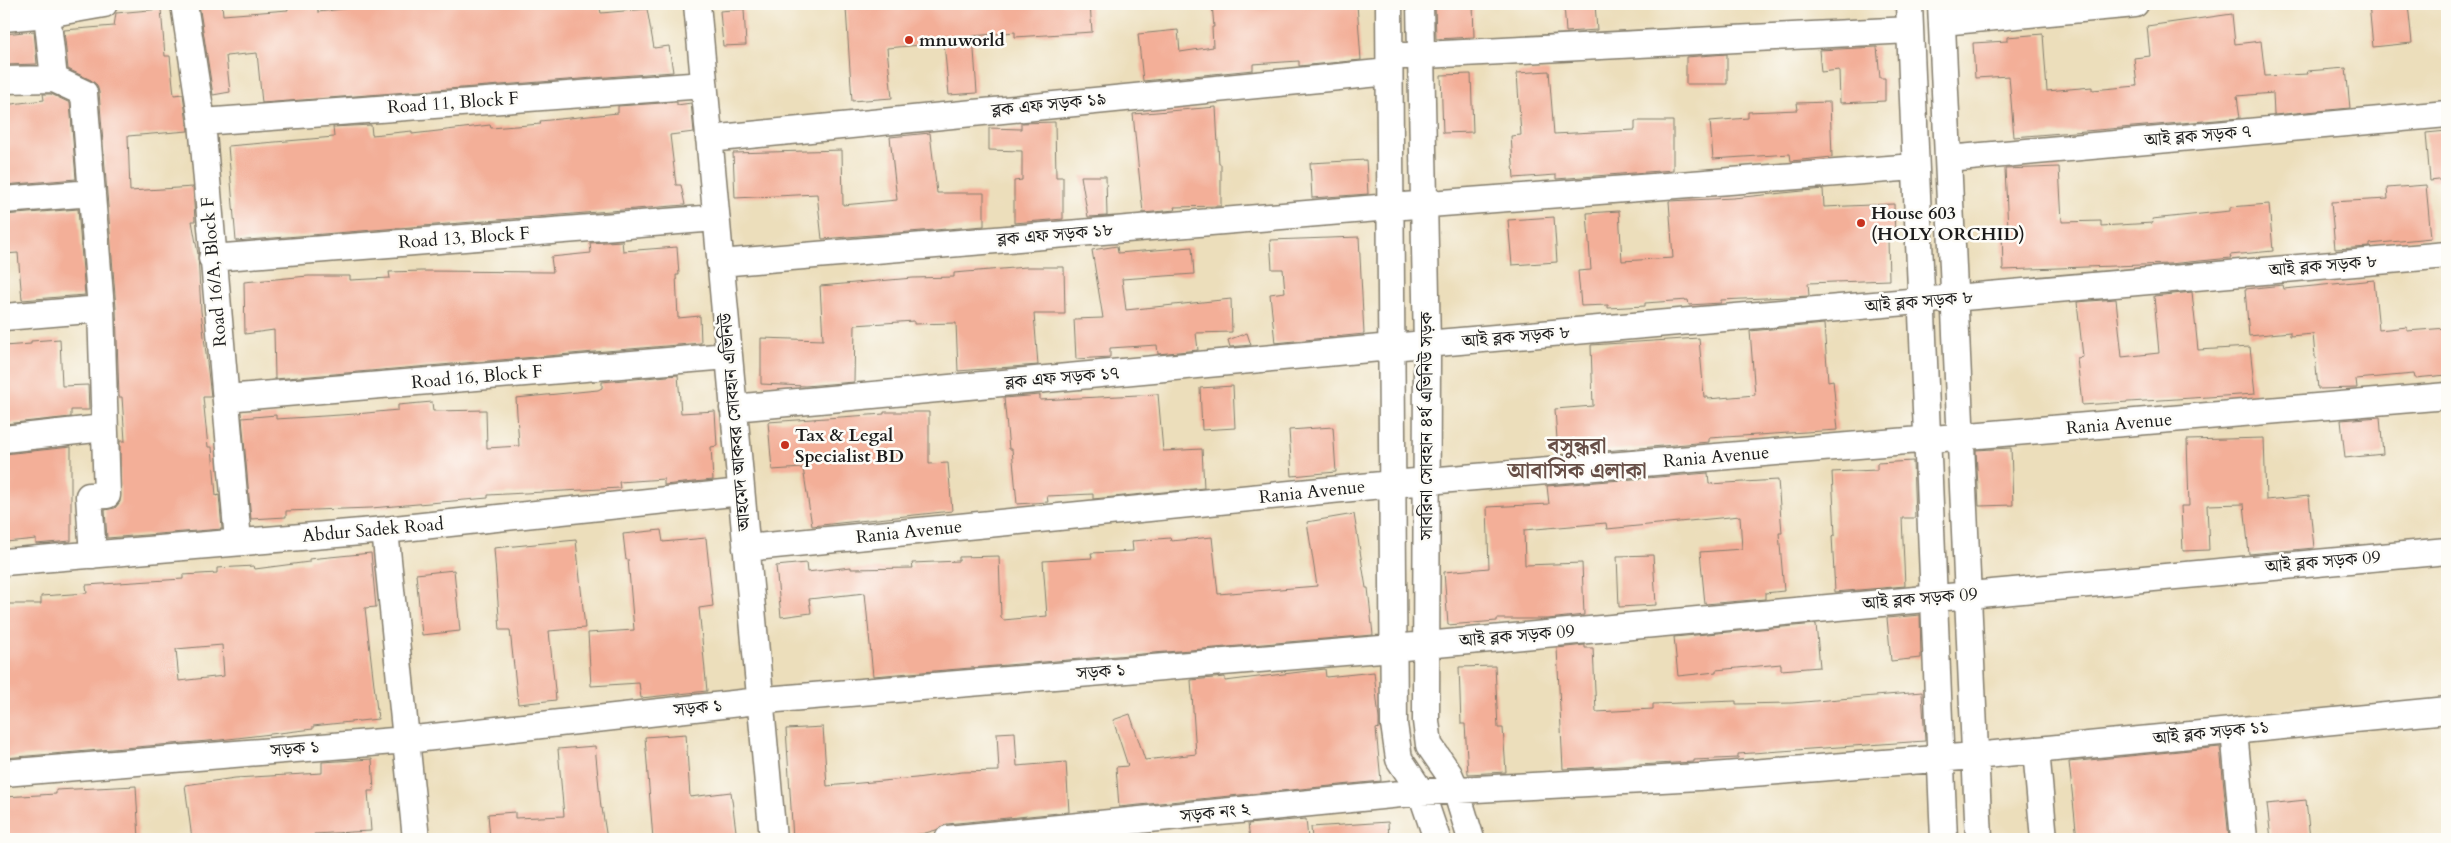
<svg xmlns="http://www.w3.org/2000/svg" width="2451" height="843" font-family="Cardo,'Noto Serif Bengali',serif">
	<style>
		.building { fill: #f3af98; fill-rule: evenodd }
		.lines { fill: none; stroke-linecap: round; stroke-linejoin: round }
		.minor-casing { stroke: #847d6c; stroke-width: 29 }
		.minor { stroke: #fff; stroke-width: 26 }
		.poi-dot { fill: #c8321e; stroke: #fdfcf7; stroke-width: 2 }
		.labels { text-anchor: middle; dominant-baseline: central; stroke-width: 5; stroke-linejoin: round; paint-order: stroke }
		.poi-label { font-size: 18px; font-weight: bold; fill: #1c1c1c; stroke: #fdfcf7; text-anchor: start }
		.street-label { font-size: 18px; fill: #1c1c1c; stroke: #fdfcf7 }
		.district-label { font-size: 22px; font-weight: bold; fill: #674f47; stroke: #fdfcf7 }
	</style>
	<rect width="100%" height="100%" fill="#fdfcf7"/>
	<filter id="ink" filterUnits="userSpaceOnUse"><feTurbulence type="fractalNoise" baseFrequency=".02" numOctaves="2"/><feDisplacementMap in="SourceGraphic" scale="10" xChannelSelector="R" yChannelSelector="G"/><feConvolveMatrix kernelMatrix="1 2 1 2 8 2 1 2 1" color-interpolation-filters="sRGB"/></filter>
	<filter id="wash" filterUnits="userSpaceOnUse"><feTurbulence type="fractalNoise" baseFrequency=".0096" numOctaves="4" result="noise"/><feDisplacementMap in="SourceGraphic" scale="20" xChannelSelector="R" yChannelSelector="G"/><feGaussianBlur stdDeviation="1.12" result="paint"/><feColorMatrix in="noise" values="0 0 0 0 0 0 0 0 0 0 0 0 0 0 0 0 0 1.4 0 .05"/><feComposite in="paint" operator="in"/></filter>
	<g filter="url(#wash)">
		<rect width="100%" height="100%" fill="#ecdebb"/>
		<g id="blocks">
			<path class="building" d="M199 4H222L223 15 288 10 287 4H317L318 12 366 6V4H599L601 13 647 9 654 48 669 46 673 72 262 103 257 53 226 56 230 92 213 95Z
				M889 4H920V7L976 6V4H1090L1092 32 1015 37V32L973 36 977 93 949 95 944 43 887 48 892 98 852 101 846 8Z
				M1212 4H1357L1361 60 1299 66V61L1253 64V70L1143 81 1138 34 1178 30 1180 52 1213 47 1212 27H1214Z
				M1435 4H1473L1474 37 1436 39Z
				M1564 4H1595L1597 30 1566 32Z
				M2369 4H2408L2412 43 2373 47Z
				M161 9 165 56H170L174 95 183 94 188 131 128 136 130 191 193 187 195 221H192L198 254 201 311 211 397H203L208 447H212L216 496 219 495 222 529 107 538 105 510 115 508 120 502V441H125L122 397H119L116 308 99 92 97 85 91 80 68 69 64 30 114 26 116 13Z
				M744 9 746 45 723 46 720 11Z
				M2232 14 2235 44 2261 41 2265 76 2308 74 2307 71 2346 68 2350 108 2274 115 2273 93 2237 96 2240 118 2014 137 2009 76 1975 78 1973 43 2007 41V37L2043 34 2047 91 2092 87V90L2137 86 2134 58 2150 56 2147 26Z
				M34 31 37 64 4 65V34Z
				M1877 47 1880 78H1885V101L1840 103 1839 70 1821 72 1819 50Z
				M1727 54V84H1686V57Z
				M1549 71 1554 134 1635 130V121H1673V170L1556 179V175L1514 178 1511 136 1521 135 1517 73Z
				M1471 74 1473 132 1443 133 1441 75Z
				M43 94H51L70 103 76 179 4 185V105L44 100Z
				M677 102V105L691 103 694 132 670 135 676 185H681L685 205 236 241 228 146 334 137 333 127 371 125 372 135 412 131V134L490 125 491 128 541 124 540 121 618 113V106Z
				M1830 102 1832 157 1791 161 1790 154 1713 159 1710 121 1748 118V112L1798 110 1797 103Z
				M1216 107 1219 164H1221V206L1174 207 1175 210 1143 213 1133 114Z
				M1055 122 1056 177H1063V219L1014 223V181L1022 180V151L989 150V128L1021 129V123Z
				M2447 131V179L2430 181 2426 133Z
				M930 133 937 193H984V226L822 239 817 194 735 198 733 153 842 150 843 205 897 200 890 137Z
				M1366 160 1368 194 1312 198 1310 163Z
				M2059 167 2062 222 2101 221V226L2153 223 2152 219 2230 211V207L2269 204 2273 251 2230 255 2231 258 2169 264 2003 270 2002 229H2008L2005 169Z
				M1081 176H1106L1107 216 1088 217Z
				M2426 185 2431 238 2370 244V247L2335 249 2331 202 2388 199 2387 188Z
				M1823 189 1824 207 1894 204 1895 239H1888L1889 280 1808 283 1809 296 1721 300V303L1689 305 1688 300 1645 303V306L1608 308V305L1581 306 1578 271 1591 270 1587 213 1619 211 1622 261 1673 258 1669 201 1733 198Z
				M78 209 85 295 22 300 18 253 4 254V215Z
				M1554 217 1557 262 1512 265 1508 220Z
				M1359 237 1364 334 1275 343 1270 294 1285 292 1283 269H1272L1270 240Z
				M622 241 623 251 677 247 679 275H676L678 318 700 316 701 343 275 379 274 330 245 334 244 282 308 276H350V280L390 278 389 272 422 271 553 272 551 257 591 253 590 243Z
				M1117 246 1118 253 1192 247 1194 274 1122 279 1126 310 1231 299 1232 332 1196 333 1198 350 1158 354 1157 345 1110 348V357L1076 359 1074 319 1103 318 1092 250Z
				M1026 267H1064L1065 314H1034L1038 365 958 371 956 323 914 324V321L855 325 854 382 805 386 761 384V338L823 340 820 286 913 278 954 277V273Z
				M2374 280 2379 330 2407 327V331L2447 328V375L2415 378 2414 374 2356 379 2357 388 2318 389 2313 334 2290 336V332L2249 336 2245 289 2283 285 2284 289Z
				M2192 292 2198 350 2250 347 2255 394 2082 405 2077 358 2083 357 2077 302 2116 299 2122 357 2159 353 2154 296Z
				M1824 324 1828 381 1833 380 1838 430 1709 438V442L1558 455 1555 409 1593 406 1591 345 1699 338 1704 397H1708V399L1755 395 1750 331Z
				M1247 333 1251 345 1230 347 1228 340Z
				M60 339 62 386 88 385 89 410H71V417L4 424V346L31 344V341Z
				M678 375 681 413 715 411 717 446 711 447 713 480 664 485V479L619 482 620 488 488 495V498L371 508 286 511V517L251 519 242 418 276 415V419L356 414 398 410V405L432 402 433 411 486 410 487 448 519 446 516 398 598 390 602 388V382Z
				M1233 386 1235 428 1202 430 1200 388Z
				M1158 394 1163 451 1202 449 1204 488 1093 499V494L1047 496 1048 502 1017 504 1012 449H1009L1004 398 1040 395V400Z
				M884 412H929V464L948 463 952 511 812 526 803 468 772 470 768 422 884 414Z
				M2380 417 2383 454 2345 458 2341 420Z
				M1333 427 1336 472 1292 476 1289 430Z
				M2264 438 2266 500 2309 496 2314 548 2249 554 2244 504 2207 505 2209 550 2183 551 2181 506H2189L2187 440Z
				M71 447V541L36 544V539L6 542 4 454Z
				M2011 448 2013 505 1979 506 1976 450Z
				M1913 461 1915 518H1902L1905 586 1835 592 1832 536 1835 535 1832 472 1877 470V463Z
				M1708 473 1709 484 1778 480 1782 533H1779L1784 591 1765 593V599L1705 604 1700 552 1742 549 1740 516 1607 529 1606 523 1524 530 1525 565 1582 563 1584 615 1548 619H1497V621L1448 625 1444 572 1489 568 1487 507 1549 504 1547 486Z
				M1354 514 1366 588H1368L1373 635 873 676 865 593 809 599 811 613 781 617 776 566 806 563 807 572 851 567V569L913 568 912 563 959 561V557L999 556 1001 617 1003 620 1047 616 1043 561 1092 558 1091 553 1133 551 1132 541 1170 538 1171 541 1212 537 1218 594 1317 586 1307 522Z
				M661 530 663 542 706 538 713 606 699 608 707 691 641 698 639 683 591 686 588 633 634 630 628 559 626 560 623 534Z
				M576 540 585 628 549 631 556 700 518 704 510 630H500L494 548Z
				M371 553 376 607 365 608 378 719 313 726V729L220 740 4 758V604H41V596L87 593 86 585 183 579V575L217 573V568L254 566 255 569 309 562V559ZM222 645 224 676 179 681 176 649Z
				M1653 555 1656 605 1619 607 1617 556Z
				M454 570 460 631 422 635 416 574Z
				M1920 615 1921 658 1891 661 1887 618Z
				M1816 624 1820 667 1781 670V664L1716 670V672L1678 676 1674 637Z
				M1585 645V648H1593L1596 712 1653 709V704L1736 701V704L1792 703 1922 692 1925 741 1738 754V758L1694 760V762L1563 769 1557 648Z
				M1495 666 1498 728H1503L1506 772 1468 774 1465 724H1461L1459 667Z
				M1325 669 1326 677 1374 672 1379 719V728L1376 729 1381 781 1119 807 1116 767 1128 766 1113 720 1130 714 1145 760 1196 754 1191 680 1225 677V681Z
				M823 727 827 786 916 778 962 772 999 771 997 733 1015 732 1017 766 1066 762 1069 812 947 824 936 830 922 834 865 839H793L786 729Z
				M686 734 690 797 731 792 737 839H653L645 737Z
				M595 746 601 808H602L607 839H490L488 814 515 812V818L564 816 558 749Z
				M2220 747 2229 839H2077L2069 762Z
				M372 759 374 791H368L371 831 314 834V839H192L185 785 235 778 322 773V762Z
				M136 786 139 839H4V797L56 794V790Z
				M2306 800 2310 839H2271L2267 804Z
				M1306 819 1308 839H1250L1248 824Z
				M1388 822 1389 839H1312L1311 827Z"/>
		</g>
	</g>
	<g filter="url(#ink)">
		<use href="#blocks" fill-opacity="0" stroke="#847d6c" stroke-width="1"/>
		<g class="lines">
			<defs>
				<path id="minor" d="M184 4 202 122 238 541
					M697 4 773 839
					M1389 4 1394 724 1399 759 1421 792 1437 839
					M1420 4 1427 345 1426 721 1429 745 1449 774 1456 790 1471 839
					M1909 4 1944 839
					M1941 4 1979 839
					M47 14 54 79
					M4 18 47 14 104 4
					M1942 22 2135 4
					M1404 56 1910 30
					M4 80 54 79 84 93 101 309 107 495 89 496 93 555
					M202 122 704 85
					M709 139 1389 72
					M1948 159 2447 114
					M4 200 92 193
					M212 258 716 218
					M720 263 1390 207 1915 167
					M4 317 101 309
					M226 398 728 356
					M733 408 1391 347 2447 255
					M4 439 104 428
					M385 530 416 839
					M746 548 1392 484 2447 396
					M4 562 385 530 741 492
					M2234 731 2244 839
					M2036 750 2044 839
					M4 773 406 740 777 699 1393 648 2447 551
					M948 839 1421 792 1699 777 1975 756 2447 710"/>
			</defs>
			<use href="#minor" class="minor-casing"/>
			<use href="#minor" class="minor"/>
		</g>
	</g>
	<g class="poi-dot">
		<circle cx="909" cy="40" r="5"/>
		<circle cx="1861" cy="223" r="5"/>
		<circle cx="785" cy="445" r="5"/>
	</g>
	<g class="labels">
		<g class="poi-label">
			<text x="919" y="40">mnuworld</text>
			<text x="1871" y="213">House 603<tspan x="1871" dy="21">(HOLY ORCHID)</tspan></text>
			<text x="795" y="435">Tax &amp; Legal<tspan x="795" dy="21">Specialist BD</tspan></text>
		</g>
		<g class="street-label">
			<text transform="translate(453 103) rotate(-4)">Road 11, Block F</text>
			<text transform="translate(1049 105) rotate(-6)">ব্লক এফ সড়ক ১৯</text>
			<text transform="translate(2198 136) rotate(-5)">আই ব্লক সড়ক ৭</text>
			<text transform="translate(1055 235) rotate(-5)">ব্লক এফ সড়ক ১৮</text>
			<text transform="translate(464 238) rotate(-4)">Road 13, Block F</text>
			<text transform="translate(2323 266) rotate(-5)">আই ব্লক সড়ক ৮</text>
			<text transform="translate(214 272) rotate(-95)">Road 16/A, Block F</text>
			<text transform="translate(1919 302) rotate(-5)">আই ব্লক সড়ক ৮</text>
			<text transform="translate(1516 337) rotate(-5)">আই ব্লক সড়ক ৮</text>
			<text transform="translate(477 377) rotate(-5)">Road 16, Block F</text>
			<text transform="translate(1062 378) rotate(-5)">ব্লক এফ সড়ক ১৭</text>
			<text transform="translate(735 422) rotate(-95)">আহমেদ আকবর সোবহান এভিনিউ</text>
			<text transform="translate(2119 424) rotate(-5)">Rania Avenue</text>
			<text transform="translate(1426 426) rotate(-90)">সাবরিনা সোবহান ৪র্থ এভিনিউ সড়ক</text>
			<text transform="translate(1716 457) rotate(-5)">Rania Avenue</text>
			<text transform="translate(1312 492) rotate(-6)">Rania Avenue</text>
			<text transform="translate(373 530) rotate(-5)">Abdur Sadek Road</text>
			<text transform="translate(909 532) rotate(-6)">Rania Avenue</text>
			<text transform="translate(2323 562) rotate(-5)">আই ব্লক সড়ক 09</text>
			<text transform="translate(1920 599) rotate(-5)">আই ব্লক সড়ক 09</text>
			<text transform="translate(1517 636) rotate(-5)">আই ব্লক সড়ক 09</text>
			<text transform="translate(1101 672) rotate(-5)">সড়ক ১</text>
			<text transform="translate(698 708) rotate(-6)">সড়ক ১</text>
			<text transform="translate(2211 733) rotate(-6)">আই ব্লক সড়ক ১১</text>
			<text transform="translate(295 749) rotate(-5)">সড়ক ১</text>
			<text transform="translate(1215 813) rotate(-6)">সড়ক নং ২</text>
		</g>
		<g class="district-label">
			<text x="1577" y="446">বসুন্ধরা<tspan x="1577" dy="25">আবাসিক এলাকা</tspan></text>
		</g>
	</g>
	<rect width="2451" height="843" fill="none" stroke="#fdfcf7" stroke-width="20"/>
</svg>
